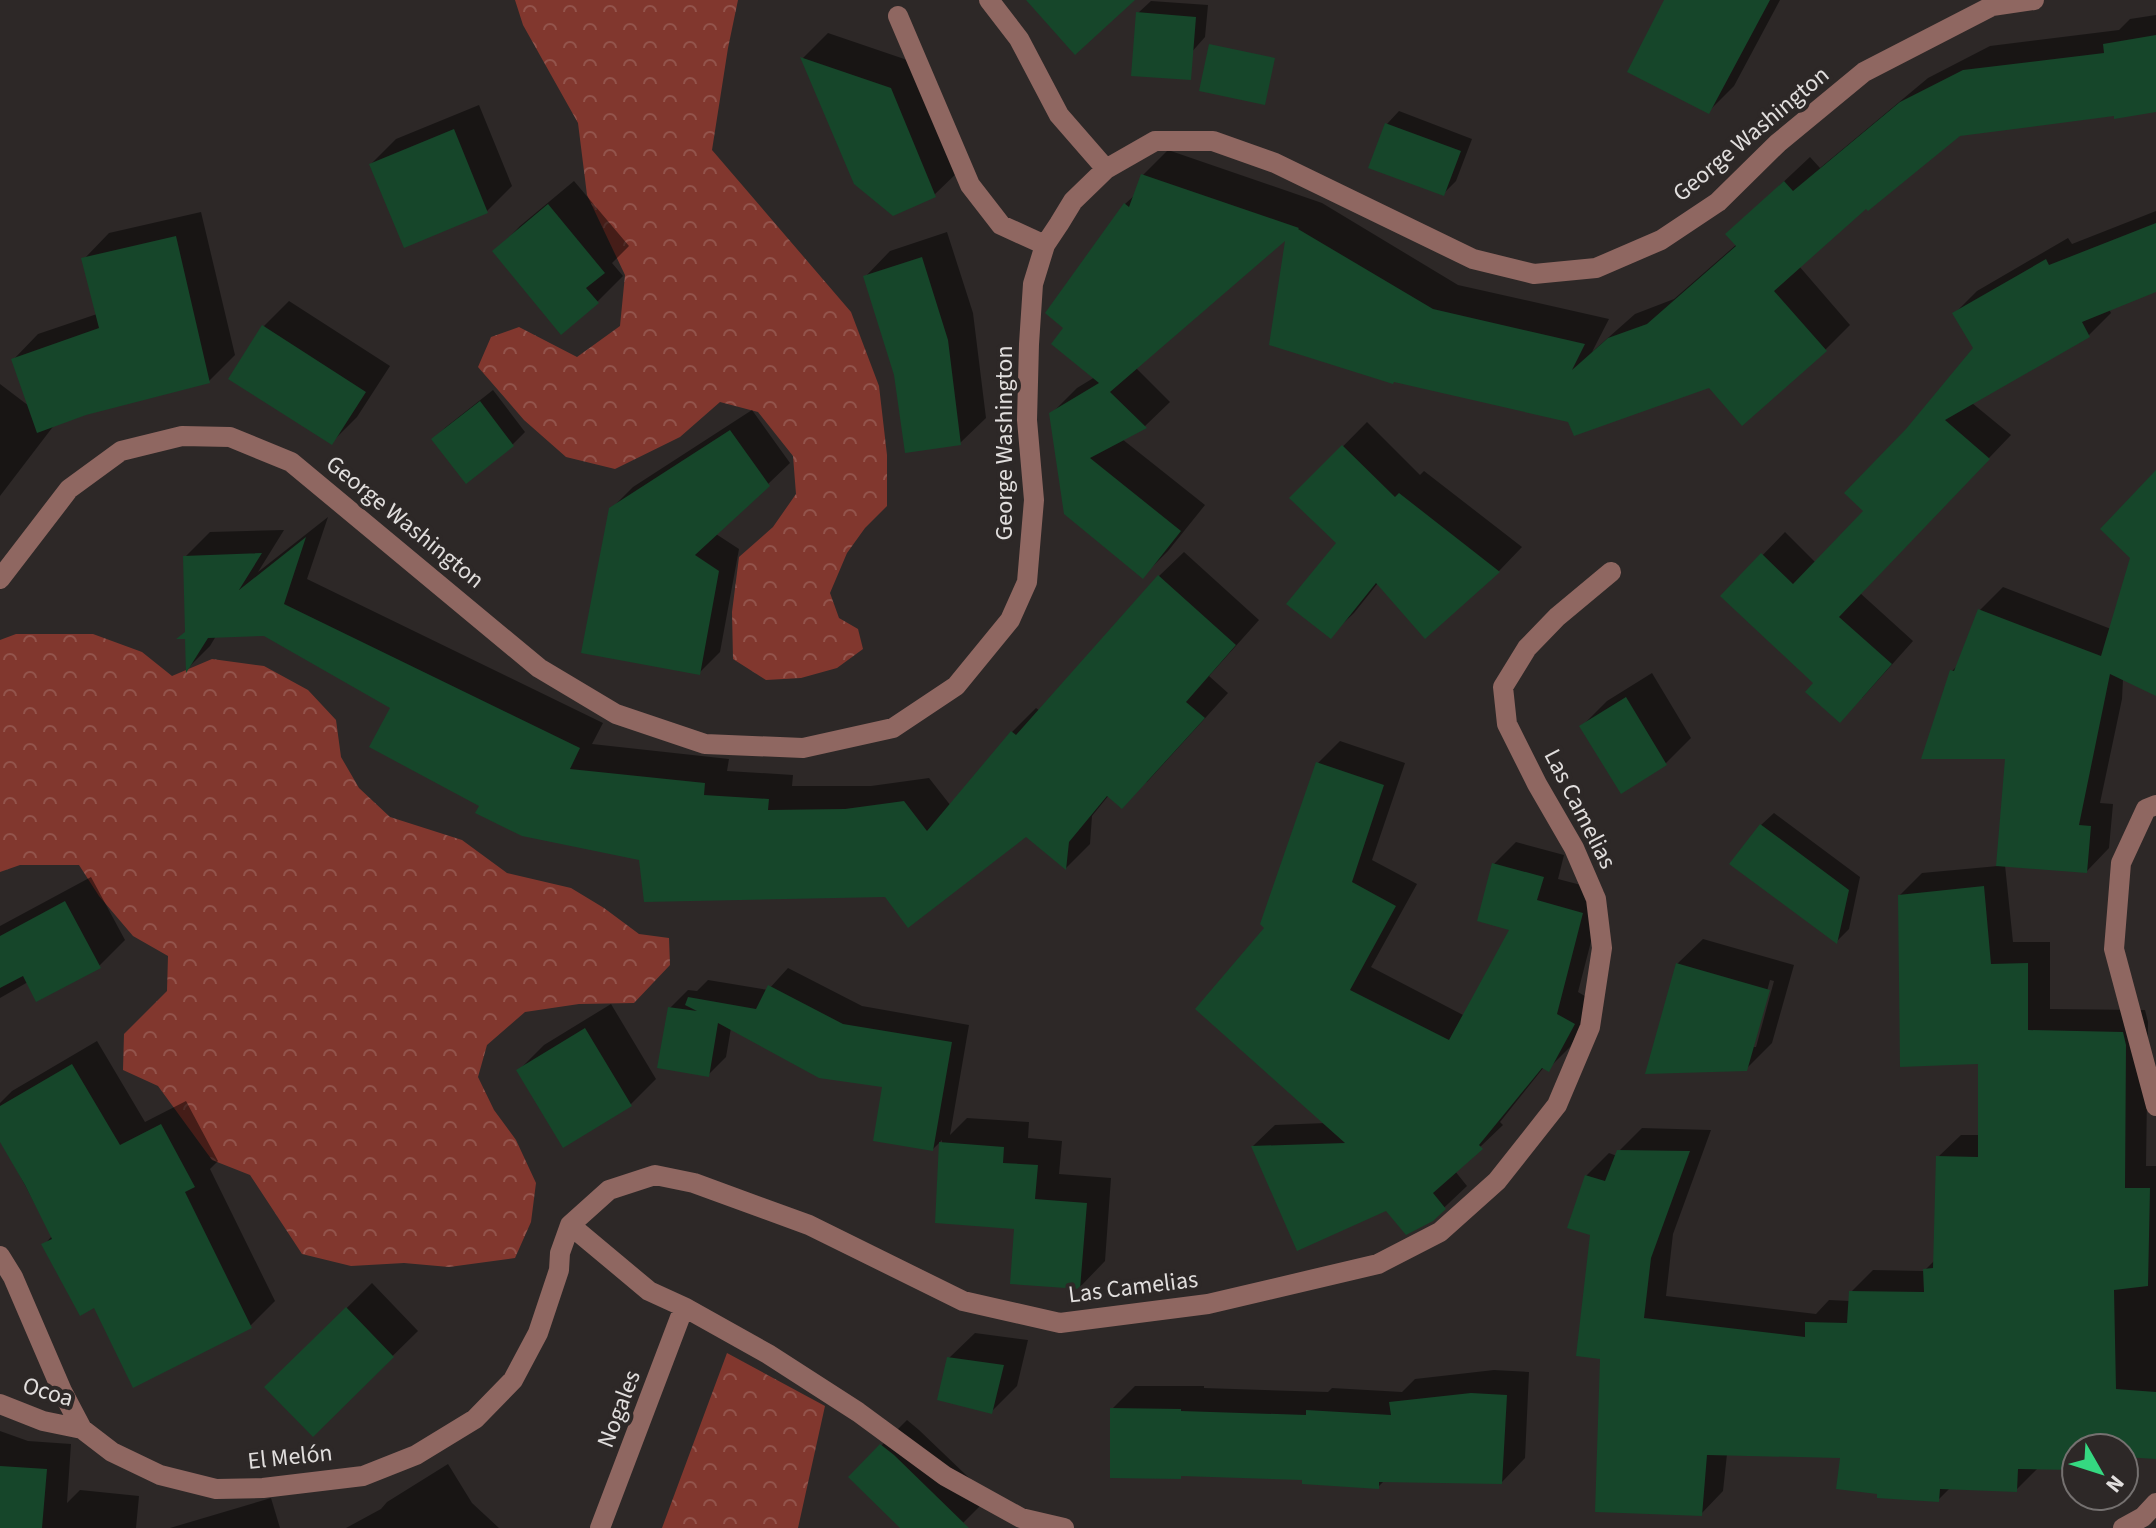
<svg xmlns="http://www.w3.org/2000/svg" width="2156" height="1528" font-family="'Source Sans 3',sans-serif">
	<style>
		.forest { fill: url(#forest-crowns) }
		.shadow { fill: #0007; fill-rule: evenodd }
		.building { fill: #16462a }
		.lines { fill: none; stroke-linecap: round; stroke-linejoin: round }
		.minor { stroke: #8f6761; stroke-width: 20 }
		.labels { text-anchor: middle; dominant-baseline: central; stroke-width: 8; stroke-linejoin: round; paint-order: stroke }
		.street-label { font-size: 24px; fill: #e1dedd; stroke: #2d2827 }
	</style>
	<defs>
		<pattern id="forest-crowns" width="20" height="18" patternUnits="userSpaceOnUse" patternTransform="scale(2)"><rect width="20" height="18" fill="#81372e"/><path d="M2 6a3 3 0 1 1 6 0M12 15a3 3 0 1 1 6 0" fill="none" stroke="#93544c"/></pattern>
	</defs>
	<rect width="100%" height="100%" fill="#2d2827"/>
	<path class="forest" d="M515 0H738L728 48 712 150 851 312 879 386 887 455V506L865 528 847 553 830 593 839 618 858 629 863 649 837 668 801 678 766 680 733 659 732 612 739 557 773 527 796 494 793 456 758 412 720 402 680 437 615 469 566 457 524 420 478 367 491 337 519 327 577 357 620 326 625 275 587 195 578 123 523 25Z
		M16 634H93L142 652 172 676 212 659 264 666 308 690 336 720 341 757 359 788 390 817 462 840 507 873 571 888 604 908 639 934 669 938 670 965 634 1003 579 1004 525 1012 487 1045 478 1077 494 1110 516 1140 536 1183 531 1222 515 1258 449 1267 404 1263 351 1266 302 1254 250 1175 212 1160 158 1086 123 1070 124 1034 167 991 168 956 133 936 99 896 79 865H20L0 872V640Z
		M727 1353 825 1406 798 1528H662Z"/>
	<path class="shadow" d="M1667 0H1780L1734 86 1709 111Z
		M1151 1 1208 5 1205 37 1182 63 1138 13Z
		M2156 15V110L1959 134 1866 206 1799 266 1850 325 1825 350 1709 386 1570 420 1288 236 1135 367 1170 402 1145 426 1122 439 1205 505 1168 551 1143 576 1051 414 1077 388 1095 377 1065 327 1125 204 1136 194 1143 175 1168 150 1322 203 1458 285 1609 319 1592 352 1635 314 1674 299 1737 244 1728 234 1810 157 1820 168 1928 78 1990 46 2119 30 2130 19Z
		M828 33 916 63 960 170 934 195 856 183 803 58Z
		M479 105 512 186 487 211 371 164 396 139Z
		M1399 111 1472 139 1456 181 1444 193 1387 124Z
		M574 181 629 246 612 263 623 276 598 301 561 332 495 252 520 226Z
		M2156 211V290L2109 309 2111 313 2089 335 1972 403 2011 435 1860 593 1913 641 1862 698 1816 683 1723 596 1785 532 1816 563 1866 511 1907 430 1976 349 1955 313 1977 291 2068 238 2072 244Z
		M201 212 235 355 209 381 85 413 55 424 0 496V384L29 406 13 360 38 334 97 314 84 259 109 233Z
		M947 232 973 313 986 418 960 443 896 375 865 277 890 251Z
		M289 301 390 366 357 417 332 442 264 326Z
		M493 390 525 432 513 444 466 481 433 439 446 427Z
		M752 410 790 463 716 534 739 549 720 652 699 673 611 509 633 487Z
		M1367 422 1420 475 1424 471 1522 547 1499 571 1425 636 1378 583 1354 613 1330 636 1339 543 1292 498Z
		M2156 473V694L2123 679 2122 699 2100 803 2113 804 2109 848 2087 871 2005 865 2013 942H2050V1009L2145 1010 2148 1022 2146 1166H2156V1457L2124 1455V1448H2076V1468L2039 1467 2016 1490 1950 1488 1938 1500 1843 1456 1727 1454 1723 1491 1701 1514 1602 1357 1586 1176 1609 1153 1617 1156 1619 1151 1642 1128 1711 1130 1673 1234 1666 1296 1816 1314 1829 1300 1850 1301 1851 1292 1873 1270 1924 1271 1936 1259 1938 1157 1961 1135H1980V1062L1900 895 1922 873 1998 866 2007 757 1952 671 1958 665 1980 610 2003 587 2111 629Z
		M328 517 307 579 603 723 592 744 729 759 727 771 793 775 792 786H871L929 778 951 806 1012 732 1036 708 1040 711 1159 576 1184 552 1259 620 1209 676 1228 693 1147 782 1109 795 1092 816 1090 844 1066 868 1026 835 886 895 641 858 481 805 393 707 265 634 216 636 210 646 188 668 185 557 210 532 284 530 258 572Z
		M1652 673 1691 738 1666 763 1622 791 1582 726 1607 701Z
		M1340 741 1405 763 1372 860 1417 884 1371 967 1465 1016 1512 929 1494 864 1516 842 1564 855 1558 879 1604 891 1578 992 1595 1002 1570 1047 1548 1069 1544 1067 1500 1122 1503 1125 1455 1171 1467 1186 1431 1220 1386 1208 1253 1146 1275 1125 1326 1123 1267 928 1318 763Z
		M1774 813 1860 877 1849 929 1837 941 1761 825Z
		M91 877 125 940 99 966 28 982 0 998V926Z
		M1703 939 1794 965 1772 1043 1746 1069 1677 964ZM1770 980 1774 981 1756 1047H1752Z
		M788 968 862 1006 969 1025 950 1135 967 1118 1029 1122 1028 1138 1062 1141 1059 1174 1111 1178 1105 1261 1080 1287 1016 1227 937 1222 942 1140 933 1149 885 1085 731 1028 726 1057 708 1075 670 1008 688 990 697 991 708 980 768 990Z
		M611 1004 656 1079 631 1104 563 1145 518 1071 544 1045Z
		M97 1041 145 1122 186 1101 218 1161 210 1169 275 1301 250 1326 95 1305 44 1245 52 1236 0 1138V1103L12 1091Z
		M372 1283 418 1331 313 1434 267 1387Z
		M975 1333 1028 1340 1017 1386 991 1412 949 1358Z
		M1494 1370 1529 1372 1525 1458 1502 1482 1385 1480 1378 1487 1305 1478 1112 1409 1135 1386H1204V1388L1328 1392 1332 1388 1402 1392 1415 1379Z
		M907 1420 919 1430 989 1497 958 1528H903L850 1477Z
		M0 1431 28 1441 71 1444 67 1503 80 1490 139 1496 136 1528H0Z
		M448 1464 472 1503 499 1528H346L381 1509 387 1502Z
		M271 1498 280 1528H170Z"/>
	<path class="building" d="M1026 0H1135L1075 55Z
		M1664 0H1770L1709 114 1627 72Z
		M1136 12 1196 17 1191 80 1131 76Z
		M2156 35V112L2114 119V116L1960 136 1868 211 1866 209 1774 291 1827 351 1742 426 1709 388 1574 436 1568 422 1394 382 1393 384 1269 345 1285 241 1110 392 1147 428 1090 458 1181 531 1143 579 1064 514 1049 413 1099 383 1051 344 1063 328 1045 313 1124 203 1129 207 1141 174 1299 228 1298 229 1433 309 1585 344 1572 370 1608 338 1647 324 1736 246 1725 234 1784 181 1793 191 1900 102 1963 70 2104 53 2103 44Z
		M1209 44 1275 58 1265 105 1199 91Z
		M800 57 891 88 936 197 893 216 854 184Z
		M1385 123 1461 151 1444 196 1368 168Z
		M454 129 488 213 404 248 369 164Z
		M548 204 605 273 586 288 599 303 561 335 492 251Z
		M2156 223V292L2082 322 2090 337 1945 420 1990 459 1839 617 1892 664 1840 723 1805 692 1813 683 1720 596 1761 553 1793 584 1863 511 1844 493 1906 429 1973 348 1952 313 2046 259 2049 265Z
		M176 236 210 383 86 415 37 433 11 359 99 328 81 258Z
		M922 257 948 340 961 445 905 453 894 375 863 276Z
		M262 325 366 392 332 445 228 379Z
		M480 401 514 446 466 484 431 439Z
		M730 430 770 486 695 555 719 571 700 675 581 653 609 508Z
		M1342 445 1395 497 1399 493 1500 572 1425 639 1376 583 1331 639 1286 604 1336 543 1289 498Z
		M2156 470V696L2110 674 2079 825 2091 826 2087 873 1996 866 2005 759H1921L1950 670 1954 671 1978 609 2101 656 2130 558 2100 529Z
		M306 537 284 604 580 748 570 769 705 783 704 795 769 799 768 810 845 809 904 801 927 831 1011 731 1016 735 1158 575 1236 645 1186 702 1205 718 1122 809 1107 796 1069 842 1066 870 1026 837 908 928 885 897 644 902 639 860 522 836 475 813 479 806 369 747 390 708 264 636 208 638 186 673 185 639H176L185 632 183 556 262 553 239 590Z
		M1626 697 1667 765 1621 794 1579 726Z
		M1316 762 1384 785 1352 882 1396 906 1350 990 1449 1040 1509 930 1477 921 1492 863 1544 877 1537 900 1583 913 1557 1014 1575 1024 1549 1072 1542 1068 1479 1145 1483 1149 1433 1193 1446 1209 1433 1221 1406 1235 1386 1211 1297 1251 1251 1146 1345 1143 1195 1009 1264 928 1260 924Z
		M1760 824 1849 890 1837 944 1729 864Z
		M1984 886 1991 964 2028 963V1030L2123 1032 2126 1045 2125 1188H2150L2148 1286 2114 1290 2116 1389 2156 1392V1459L2124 1457V1448H2076V1470L2018 1469 2017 1492 1940 1489 1939 1502 1877 1498V1494L1836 1489 1840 1458 1707 1455 1702 1516 1595 1512 1600 1359 1576 1356 1590 1235 1567 1228 1585 1175 1605 1181 1617 1150 1690 1151 1651 1258 1644 1318 1805 1337V1322L1847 1323 1849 1291 1924 1292 1923 1269 1933 1268 1936 1156 1978 1157V1064L1900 1067 1898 895Z
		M65 901 101 968 36 1002 23 976 0 988V936Z
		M1676 963 1770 990 1747 1071 1645 1074Z
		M768 985 843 1024 952 1042 933 1151 873 1141 882 1087 819 1078 718 1023 709 1077 657 1068 668 1007 697 1011 685 1005 688 997 756 1009Z
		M585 1028 632 1106 563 1148 516 1070Z
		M72 1064 120 1145 161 1124 195 1187 185 1192 252 1328 133 1388 94 1308 80 1316 41 1244 52 1239 25 1185 0 1142V1106Z
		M939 1142 1004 1147 1003 1163 1038 1165 1035 1199 1087 1203 1080 1289 1010 1284 1014 1229 935 1223Z
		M346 1307 394 1357 313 1437 264 1387Z
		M947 1357 1004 1365 992 1414 937 1400Z
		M1471 1393 1507 1395 1502 1484 1379 1482V1489L1302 1484V1480L1181 1476V1479L1110 1478V1408L1181 1409V1411L1306 1415V1410L1391 1415 1389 1402Z
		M880 1444 894 1455 969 1528H900L848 1477Z
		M0 1466 47 1469 42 1528H0Z"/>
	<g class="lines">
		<path class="minor" d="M989 0 1019 39 1059 115 1106 169
			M898 16 970 185 1001 225 1045 245
			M0 579 69 489 121 451 182 436 230 437 291 462 539 668 616 714 705 744 803 748 893 728 956 686 1010 620 1027 582 1034 500 1027 420 1029 344 1033 284 1045 245 1059 224 1073 201 1106 169 1155 141H1213L1275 163 1473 259 1534 274 1596 268 1661 240 1718 202 1778 143 1864 72 1992 6 2034 0
			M2156 805 2146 809 2121 863 2114 949 2156 1106
			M570 1225 649 1291 684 1307 768 1354 858 1412 945 1476 1021 1518 1064 1528
			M0 1256 13 1277 62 1391 82 1429 112 1452 160 1475 216 1489 263 1488 363 1476 416 1455 475 1419 513 1380 538 1333 559 1270 560 1253 570 1225 609 1190 655 1175 694 1183 809 1225 963 1301 1060 1323 1208 1304 1378 1264 1440 1232 1497 1181 1557 1105 1590 1027 1602 948 1596 899 1574 848 1537 784 1507 724 1503 687 1527 648 1557 617 1611 572
			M0 1404 43 1421 82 1429
			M600 1528 684 1307
			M2123 1528 2143 1517 2156 1503"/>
	</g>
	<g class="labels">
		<g class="street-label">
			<text transform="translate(1751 134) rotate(-40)">George Washington</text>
			<text transform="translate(1004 443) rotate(-90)">George Washington</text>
			<text transform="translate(405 522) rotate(39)">George Washington</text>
			<text transform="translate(1580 809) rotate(63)">Las Camelias</text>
			<text transform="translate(1133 1287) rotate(-7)">Las Camelias</text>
			<text transform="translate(48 1392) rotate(17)">Ocoa</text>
			<text transform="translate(619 1409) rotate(-69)">Nogales</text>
			<text transform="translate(290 1457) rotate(-6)">El Melón</text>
		</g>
	</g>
	<g transform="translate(2100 1472) rotate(129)"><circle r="38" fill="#2d2827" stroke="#757170" stroke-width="2"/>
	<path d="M0-6L14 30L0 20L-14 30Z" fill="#35d881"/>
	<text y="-12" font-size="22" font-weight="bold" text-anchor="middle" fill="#e1dedd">N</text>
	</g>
</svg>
